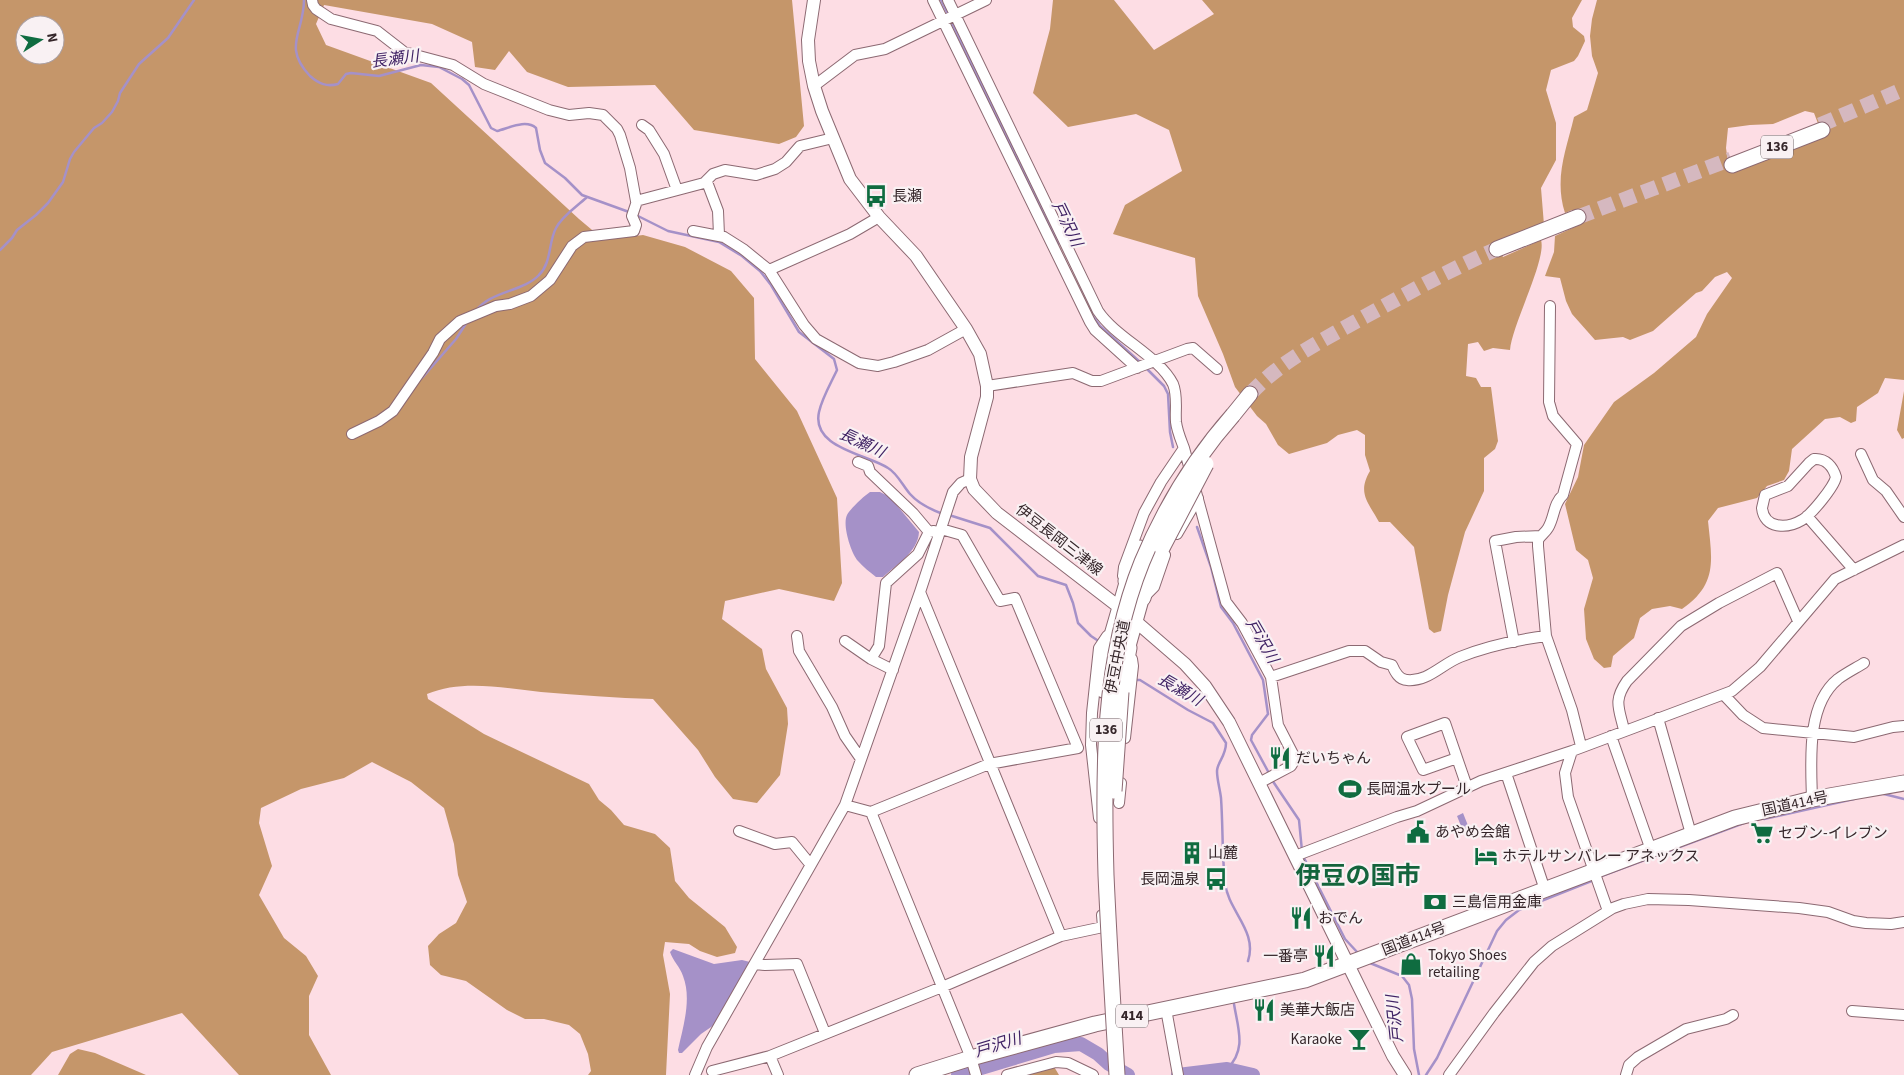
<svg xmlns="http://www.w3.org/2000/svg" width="1904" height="1075" font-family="'Source Sans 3','Noto Sans JP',sans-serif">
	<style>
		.forest { fill: #c5966a; fill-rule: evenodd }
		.water { fill: #a591c8 }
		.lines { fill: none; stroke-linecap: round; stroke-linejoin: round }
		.stream { stroke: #a591c8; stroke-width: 2.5 }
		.river { stroke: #a591c8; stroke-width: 14 }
		.highway-tunnel { stroke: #d5b8bf; stroke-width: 15; stroke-dasharray: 15 8; stroke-linecap: butt }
		.minor-casing { stroke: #8c6972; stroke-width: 12 }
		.major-casing { stroke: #8c6972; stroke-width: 14 }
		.highway-casing { stroke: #8c6972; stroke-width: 17 }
		.minor { stroke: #fff; stroke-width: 10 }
		.major { stroke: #fff; stroke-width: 12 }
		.highway { stroke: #fff; stroke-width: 15 }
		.highway-bridge-casing { stroke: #8c6972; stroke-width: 17; stroke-linecap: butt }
		.highway-bridge { stroke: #fff; stroke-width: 15 }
		.labels { text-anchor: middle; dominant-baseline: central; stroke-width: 4.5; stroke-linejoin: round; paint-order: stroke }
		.shield { fill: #f9f1f3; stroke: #706366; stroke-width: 1 }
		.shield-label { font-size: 14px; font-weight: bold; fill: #35262a }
		.poi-label { font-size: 15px; fill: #35262a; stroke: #f9f1f3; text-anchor: start }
		.street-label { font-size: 15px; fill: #35262a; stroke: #f9f1f3 }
		.water-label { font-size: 16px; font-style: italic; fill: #402365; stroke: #f9f1f3 }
		.town-label { font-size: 25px; font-weight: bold; fill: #13643c; stroke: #f9f1f3 }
	</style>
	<rect width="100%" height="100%" fill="#fddde4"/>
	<path class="forest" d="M0 0H792L804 126 796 137 779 144 694 130 655 85 568 87 527 72 509 51 495 70 475 67 472 42 432 24 324 5 316 24 326 45 431 83 579 219 604 240 643 235 685 247 731 271 754 298 755 359 797 411 837 498 842 583 834 601 779 589 725 601 722 619 762 649 766 669 787 708 788 724 780 775 757 803 733 799 715 777 698 750 653 699C616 698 579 695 541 692 504 688 462 679 427 694L428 699 484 734 589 784 599 800 611 810 624 825 655 834 670 848 675 881 689 898 725 927 737 947 735 953 717 957 700 951 689 944 665 942 663 955 670 994 666 1075H588L591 1071 588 1054 580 1034 569 1025 544 1019H525L507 1010 466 981 441 975 430 965 428 946 439 934 456 923 467 902 458 875 454 844 444 808 411 782 372 762 344 778 301 789 261 808 259 823 272 866 259 895 284 938 306 956 318 976 309 996V1035L331 1075H239L182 1013 52 1052 31 1075H0ZM25 25H55V55H25Z
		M1053 0H1114L1154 50 1214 14 1202 0H1582L1572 18 1573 27 1584 36 1585 41 1578 56 1574 61 1551 70 1546 90 1556 123V160L1541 188 1544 225 1496 244 1503 257 1541 240C1547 259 1512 325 1510 350L1493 348 1484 351 1478 342 1468 344 1466 376 1476 378 1481 387H1491L1498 441 1495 449 1484 458V491L1465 532 1448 595 1441 631 1434 633 1429 629 1414 547 1390 522H1379C1368 502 1357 493 1370 471L1365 455V435L1357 430 1338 435 1327 443 1289 454 1278 445 1266 424 1257 416 1235 387 1223 354 1198 296 1195 258 1113 234 1125 205 1182 171 1169 130 1136 114 1068 127 1033 93 1050 29Z
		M1597 0H1904V380L1885 378 1878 393 1857 407 1856 421 1851 423 1840 417 1825 419 1792 449 1789 471 1784 480 1767 486 1757 498 1718 508 1708 521C1712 560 1718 584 1682 609L1670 606 1652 609 1640 618 1634 638 1613 656 1611 667 1604 668 1594 659 1586 639 1584 609 1593 578 1588 560 1576 550 1565 504 1578 477 1584 445 1614 402 1654 373 1696 337 1707 314 1732 278 1727 272 1715 277 1702 291 1696 293 1653 331 1630 340 1623 337 1595 340 1572 314 1566 301 1560 278 1545 276 1554 252 1555 236 1579 225 1572 210 1565 213C1554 178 1566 151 1574 117L1587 110 1598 73 1592 56 1590 36 1592 19ZM1805 111 1814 113 1822 134 1729 168 1726 148 1728 128 1750 125 1773 124Z
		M1904 391V438L1902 439 1897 430Z
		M78 1049 95 1053 146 1075H58L70 1054Z
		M1053 1065 1059 1075H1023Z"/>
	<path class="water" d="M870 492H880L890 497 919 532C918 552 896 565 883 577H876C870 572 863 567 858 561 851 553 842 525 847 515 850 509 864 496 870 492Z
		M1463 813 1469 828 1463 831 1457 816Z
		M673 949 714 964 742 960 750 962 714 1025 701 1034 682 1053H679L678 1050C683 1027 692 999 683 976 680 967 673 961 670 952Z"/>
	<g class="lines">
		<path class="stream" d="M304 0C304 32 282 47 310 76 319 84 327 87 338 84L346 74 351 73 379 76 421 65 439 67 462 79 469 85 491 128 497 131C509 128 526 119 536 128L540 150 545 163 565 178 582 195 629 212
			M941 0 948 14
			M950 19 1058 244
			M634 214 668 231 719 242 742 256 760 271 771 285 799 332 834 359 837 370C831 383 822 398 819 412 811 448 867 454 888 468 897 473 903 486 910 494 918 503 932 510 943 514
			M0 250 12 238 17 230 36 215 48 203 63 182 70 159 74 152 94 128 102 123 112 112 118 101 120 93 139 64 168 38 194 0
			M476 311C490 291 523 292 539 275 552 262 548 243 556 228 562 216 576 207 586 198
			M1092 315 1100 326 1141 363
			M1145 367 1164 386 1168 394 1170 432 1173 447
			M422 378 456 339 467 322
			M949 515 990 528 1038 576 1066 585 1073 603 1078 623 1091 636 1100 642
			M1197 527 1211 567 1221 607 1233 623 1263 680 1268 714 1252 735 1251 740 1270 775
			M1134 680H1140L1188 710 1213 723 1226 743C1226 756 1217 763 1217 771 1217 780 1220 789 1221 798 1223 826 1222 855 1225 883 1228 911 1258 931 1248 961
			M1272 780 1299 820 1302 851
			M1884 794 1904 799
			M1764 819 1854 799
			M1303 856 1345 939 1358 953
			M1599 877 1744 823
			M1370 963 1402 976 1409 985 1412 999 1414 1049 1419 1075
			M1227 1069C1247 1049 1238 1029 1234 1004
			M1426 1075 1437 1058 1497 931 1506 920 1519 910 1594 880"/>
		<path class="river" d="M958 1075 1054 1046 1081 1044 1098 1054 1109 1064 1128 1075
			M1178 1075 1227 1069 1253 1075"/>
		<path class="highway-tunnel" d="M1820 125 1904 89
			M1578 217 1731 159
			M1250 394C1282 360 1323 340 1364 317 1408 293 1451 269 1497 249"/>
		<defs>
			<path id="minor" d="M312 0 313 5 316 9 331 19 377 31 404 52 453 65 484 84 549 110 569 115 589 113 603 115 617 129 620 135 630 168 636 201 704 183 713 174 725 170 756 175 775 169 786 162 800 146 833 138
				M933 0 1090 322 1095 330 1137 368
				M948 0 1098 311C1116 338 1159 356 1173 384 1178 396 1175 410 1176 422 1177 431 1181 440 1184 448L1226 602 1242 623 1271 677 1278 725 1294 756V761L1291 766 1259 783
				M814 86 855 55 885 49 986 0
				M642 125 649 130 664 154 677 190
				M707 182 718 211 719 235
				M693 231 724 237 743 249 769 270 804 325 816 339 859 363 878 366 894 362 928 350 966 329
				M769 270 850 234 879 217
				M1550 306 1549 402 1553 416 1577 444 1563 495C1553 504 1555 516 1548 528 1545 533 1541 535 1538 540V546L1546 636 1572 710 1581 746
				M987 386 1073 373 1092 381H1101L1187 349 1193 348 1217 369
				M352 434 379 421 393 411 433 353 440 339 460 321 496 306 510 304 531 296 550 280 572 246 584 237 634 231 636 225 632 216 637 201
				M1861 454 1873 480 1886 491 1904 517
				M1814 459C1826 458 1833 467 1836 477 1834 487 1811 515 1802 520 1787 529 1764 529 1762 508L1765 495 1788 486 1809 463Z
				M858 462 868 466 870 472 913 513 929 532 934 531
				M1807 516 1854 570
				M1177 534 1198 498
				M1123 576 1124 567 1144 513 1161 482 1184 448
				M1144 597 1154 587 1165 555
				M797 636 799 651 832 707 845 736 861 759
				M845 641 871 659 893 670
				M1514 642 1495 541 1516 537 1541 536
				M871 659 879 646 886 583 918 554 929 532
				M1271 677 1349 651H1365L1381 662 1392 665C1395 672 1399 680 1407 680 1428 682 1442 664 1460 657 1487 646 1516 640 1546 636
				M1724 695 1743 715 1763 728 1854 737 1893 727 1904 726
				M1658 718 1691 834
				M1624 730C1619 708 1613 701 1627 681L1681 626 1719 603 1777 573 1798 621
				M1611 736 1651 850
				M1125 738 1133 666 1132 659
				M1572 751 1565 773 1568 797 1608 911
				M1457 758 1423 770 1407 737 1445 723 1467 787
				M1506 773 1545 890
				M1812 799C1811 761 1806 705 1838 679 1846 673 1856 668 1864 663
				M1119 803 1121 783
				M845 805 871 812 989 764 1078 748 1015 598 1000 601 962 535 941 529
				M871 812 971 1058 976 1075
				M1099 818 1091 745 1092 713 1099 648 1107 636
				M739 831 775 844 792 842 810 864
				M1295 856 1397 817 1417 811 1481 781 1572 751 1732 691 1760 667 1835 579 1904 545
				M1061 936 1103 927 1102 915
				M755 964 765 965 797 964 825 1033
				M1166 1009 1178 1075
				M1852 1011 1904 1015
				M712 1071 770 1056
				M695 1075 707 1047 845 805 920 592 953 492 961 483 970 479
				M778 1075 770 1056 942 987 1061 936 920 592
				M1007 1075 1056 1062 1068 1063 1093 1075
				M1449 1075 1494 1013 1534 962 1552 946 1613 908 1624 904 1648 899 1689 900 1799 908 1828 912 1853 921 1866 923 1891 924 1904 922
				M1626 1075 1629 1065 1638 1057 1686 1029 1726 1019 1733 1015"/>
			<path id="major" d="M814 0 808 40 809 61 814 86 822 111 850 179 879 217 916 256 966 329 980 354 987 386V397L971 457 970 479 974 489 997 513 1119 607 1185 664 1205 686 1229 722 1393 1056 1405 1075
				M1107 647 1126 581
				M1129 648 1143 598"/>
			<path id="highway" d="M1732 165 1822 130
				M1497 249 1578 217
				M1233 415 1250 394
				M1126 581 1140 548
				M1143 598 1151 570 1162 548
				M1103 690 1107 647
				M1121 692 1129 648
				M917 1075 971 1058 1095 1024 1305 980 1735 818 1812 799 1904 783"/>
		</defs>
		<use href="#minor" class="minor-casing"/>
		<use href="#major" class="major-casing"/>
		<use href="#highway" class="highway-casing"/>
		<use href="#minor" class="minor"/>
		<use href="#major" class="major"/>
		<use href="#highway" class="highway"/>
		<defs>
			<path id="highway-bridge" d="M1162 548 1206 464
				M1114 791 1121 692
				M1117 1075C1113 1008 1109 942 1106 875 1103 770 1102 661 1142 562 1164 509 1195 458 1233 415"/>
		</defs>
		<use href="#highway-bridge" class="highway-bridge-casing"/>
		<use href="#highway-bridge" class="highway-bridge"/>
	</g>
	<defs>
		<symbol id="bus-bare" viewBox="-9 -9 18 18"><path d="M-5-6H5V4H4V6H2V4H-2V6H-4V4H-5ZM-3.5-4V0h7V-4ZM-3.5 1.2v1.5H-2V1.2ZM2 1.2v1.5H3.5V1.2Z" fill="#0f6c40" stroke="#f9f1f3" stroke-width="2.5" paint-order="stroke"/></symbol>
		<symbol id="restaurant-bare" viewBox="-9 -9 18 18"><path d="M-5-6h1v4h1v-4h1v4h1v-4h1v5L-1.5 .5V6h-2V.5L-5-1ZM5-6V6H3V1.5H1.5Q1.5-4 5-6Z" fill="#0f6c40" stroke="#f9f1f3" stroke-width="2.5" paint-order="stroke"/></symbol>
		<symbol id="stadium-bare" viewBox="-9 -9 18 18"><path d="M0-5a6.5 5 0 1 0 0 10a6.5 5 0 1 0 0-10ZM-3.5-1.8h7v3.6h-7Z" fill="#0f6c40" stroke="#f9f1f3" stroke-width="2.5" paint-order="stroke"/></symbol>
		<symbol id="civic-bare" viewBox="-9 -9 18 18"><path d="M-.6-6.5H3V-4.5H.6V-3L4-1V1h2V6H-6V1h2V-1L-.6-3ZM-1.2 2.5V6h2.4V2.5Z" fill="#0f6c40" stroke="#f9f1f3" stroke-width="2.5" paint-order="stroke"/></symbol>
		<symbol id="supermarket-bare" viewBox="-9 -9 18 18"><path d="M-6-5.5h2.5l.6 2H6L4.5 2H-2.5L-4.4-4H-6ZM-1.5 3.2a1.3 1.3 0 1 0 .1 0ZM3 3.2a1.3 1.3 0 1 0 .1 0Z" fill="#0f6c40" stroke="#f9f1f3" stroke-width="2.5" paint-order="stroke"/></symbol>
		<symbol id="building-bare" viewBox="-9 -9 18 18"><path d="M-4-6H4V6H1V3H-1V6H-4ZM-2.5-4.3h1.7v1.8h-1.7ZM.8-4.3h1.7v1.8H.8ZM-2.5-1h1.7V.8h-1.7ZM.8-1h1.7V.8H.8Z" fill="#0f6c40" stroke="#f9f1f3" stroke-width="2.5" paint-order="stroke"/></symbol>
		<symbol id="hotel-bare" viewBox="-9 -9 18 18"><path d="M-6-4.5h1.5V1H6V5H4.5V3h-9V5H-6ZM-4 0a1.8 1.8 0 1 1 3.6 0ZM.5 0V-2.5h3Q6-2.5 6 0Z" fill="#0f6c40" stroke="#f9f1f3" stroke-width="2.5" paint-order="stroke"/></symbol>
		<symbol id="bank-bare" viewBox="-9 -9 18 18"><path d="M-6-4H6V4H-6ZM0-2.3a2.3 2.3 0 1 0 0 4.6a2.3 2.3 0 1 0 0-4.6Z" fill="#0f6c40" stroke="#f9f1f3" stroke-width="2.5" paint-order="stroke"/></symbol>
		<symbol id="shop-bare" viewBox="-9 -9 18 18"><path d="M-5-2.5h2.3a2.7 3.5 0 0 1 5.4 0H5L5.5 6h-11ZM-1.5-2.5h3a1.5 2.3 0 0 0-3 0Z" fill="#0f6c40" stroke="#f9f1f3" stroke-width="2.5" paint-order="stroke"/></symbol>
		<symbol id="bar-bare" viewBox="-9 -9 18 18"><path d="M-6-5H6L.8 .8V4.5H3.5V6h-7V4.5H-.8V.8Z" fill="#0f6c40" stroke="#f9f1f3" stroke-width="2.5" paint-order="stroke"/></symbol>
	</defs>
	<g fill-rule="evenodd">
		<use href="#bus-bare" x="860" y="180" width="32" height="32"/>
		<use href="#restaurant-bare" x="1264" y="742" width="32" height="32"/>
		<use href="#stadium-bare" x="1334" y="773" width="32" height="32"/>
		<use href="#civic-bare" x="1402" y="816" width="32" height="32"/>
		<use href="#supermarket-bare" x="1746" y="817" width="32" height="32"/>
		<use href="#building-bare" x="1176" y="837" width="32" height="32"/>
		<use href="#hotel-bare" x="1470" y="840" width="32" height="32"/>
		<use href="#bus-bare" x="1200" y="863" width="32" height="32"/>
		<use href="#bank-bare" x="1419" y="886" width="32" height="32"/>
		<use href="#restaurant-bare" x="1285" y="902" width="32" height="32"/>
		<use href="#restaurant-bare" x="1308" y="940" width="32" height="32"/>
		<use href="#shop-bare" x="1395" y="948" width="32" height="32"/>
		<use href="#restaurant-bare" x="1248" y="994" width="32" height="32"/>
		<use href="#bar-bare" x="1343" y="1023" width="32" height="32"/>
	</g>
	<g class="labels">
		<g class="shield">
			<rect x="1761" y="135.5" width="32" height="23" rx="4"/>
			<rect x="1090" y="718.5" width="32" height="23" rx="4"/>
			<rect x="1116" y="1004.5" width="32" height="23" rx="4"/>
		</g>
		<g class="shield-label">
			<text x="1777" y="147">136</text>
			<text x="1106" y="730">136</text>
			<text x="1132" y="1016">414</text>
		</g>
		<g class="poi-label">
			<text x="892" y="196">長瀬</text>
			<text x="1296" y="758">だいちゃん</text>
			<text x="1366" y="789">長岡温水プール</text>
			<text x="1435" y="832">あやめ会館</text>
			<text x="1778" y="833">セブン-イレブン</text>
			<text x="1208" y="853">山麓</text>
			<text x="1502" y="856">ホテルサンバレー アネックス</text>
			<text x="1200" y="879" text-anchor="end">長岡温泉</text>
			<text x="1452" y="902">三島信用金庫</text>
			<text x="1318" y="918">おでん</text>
			<text x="1428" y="955">Tokyo Shoes<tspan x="1428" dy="17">retailing</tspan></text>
			<text x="1308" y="956" text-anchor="end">一番亭</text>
			<text x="1280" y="1010">美華大飯店</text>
			<text x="1342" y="1039" text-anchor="end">Karaoke</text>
		</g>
		<g class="street-label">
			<text transform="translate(1059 540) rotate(38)">伊豆長岡三津線</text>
			<text transform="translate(1118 657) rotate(-79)">伊豆中央道</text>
			<text transform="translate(1795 804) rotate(-12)">国道414号</text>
			<text transform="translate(1414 939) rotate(-21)">国道414号</text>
		</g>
		<g class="water-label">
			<text transform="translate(395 59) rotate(-7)">長瀬川</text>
			<text transform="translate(1067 224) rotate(64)">戸沢川</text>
			<text transform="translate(862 443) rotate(25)">長瀬川</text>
			<text transform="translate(1262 641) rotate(60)">戸沢川</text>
			<text transform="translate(1180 690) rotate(30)">長瀬川</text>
			<text transform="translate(1395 1019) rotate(-96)">戸沢川</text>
			<text transform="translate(998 1045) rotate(-17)">戸沢川</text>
		</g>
		<g class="town-label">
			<text x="1358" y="876">伊豆の国市</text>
		</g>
	</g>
	<g transform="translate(40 40) rotate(79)"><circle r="24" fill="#f9f1f3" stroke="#aba0a3"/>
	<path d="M0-4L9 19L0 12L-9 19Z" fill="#0f6c40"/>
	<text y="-8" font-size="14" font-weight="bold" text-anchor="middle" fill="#35262a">N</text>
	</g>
</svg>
